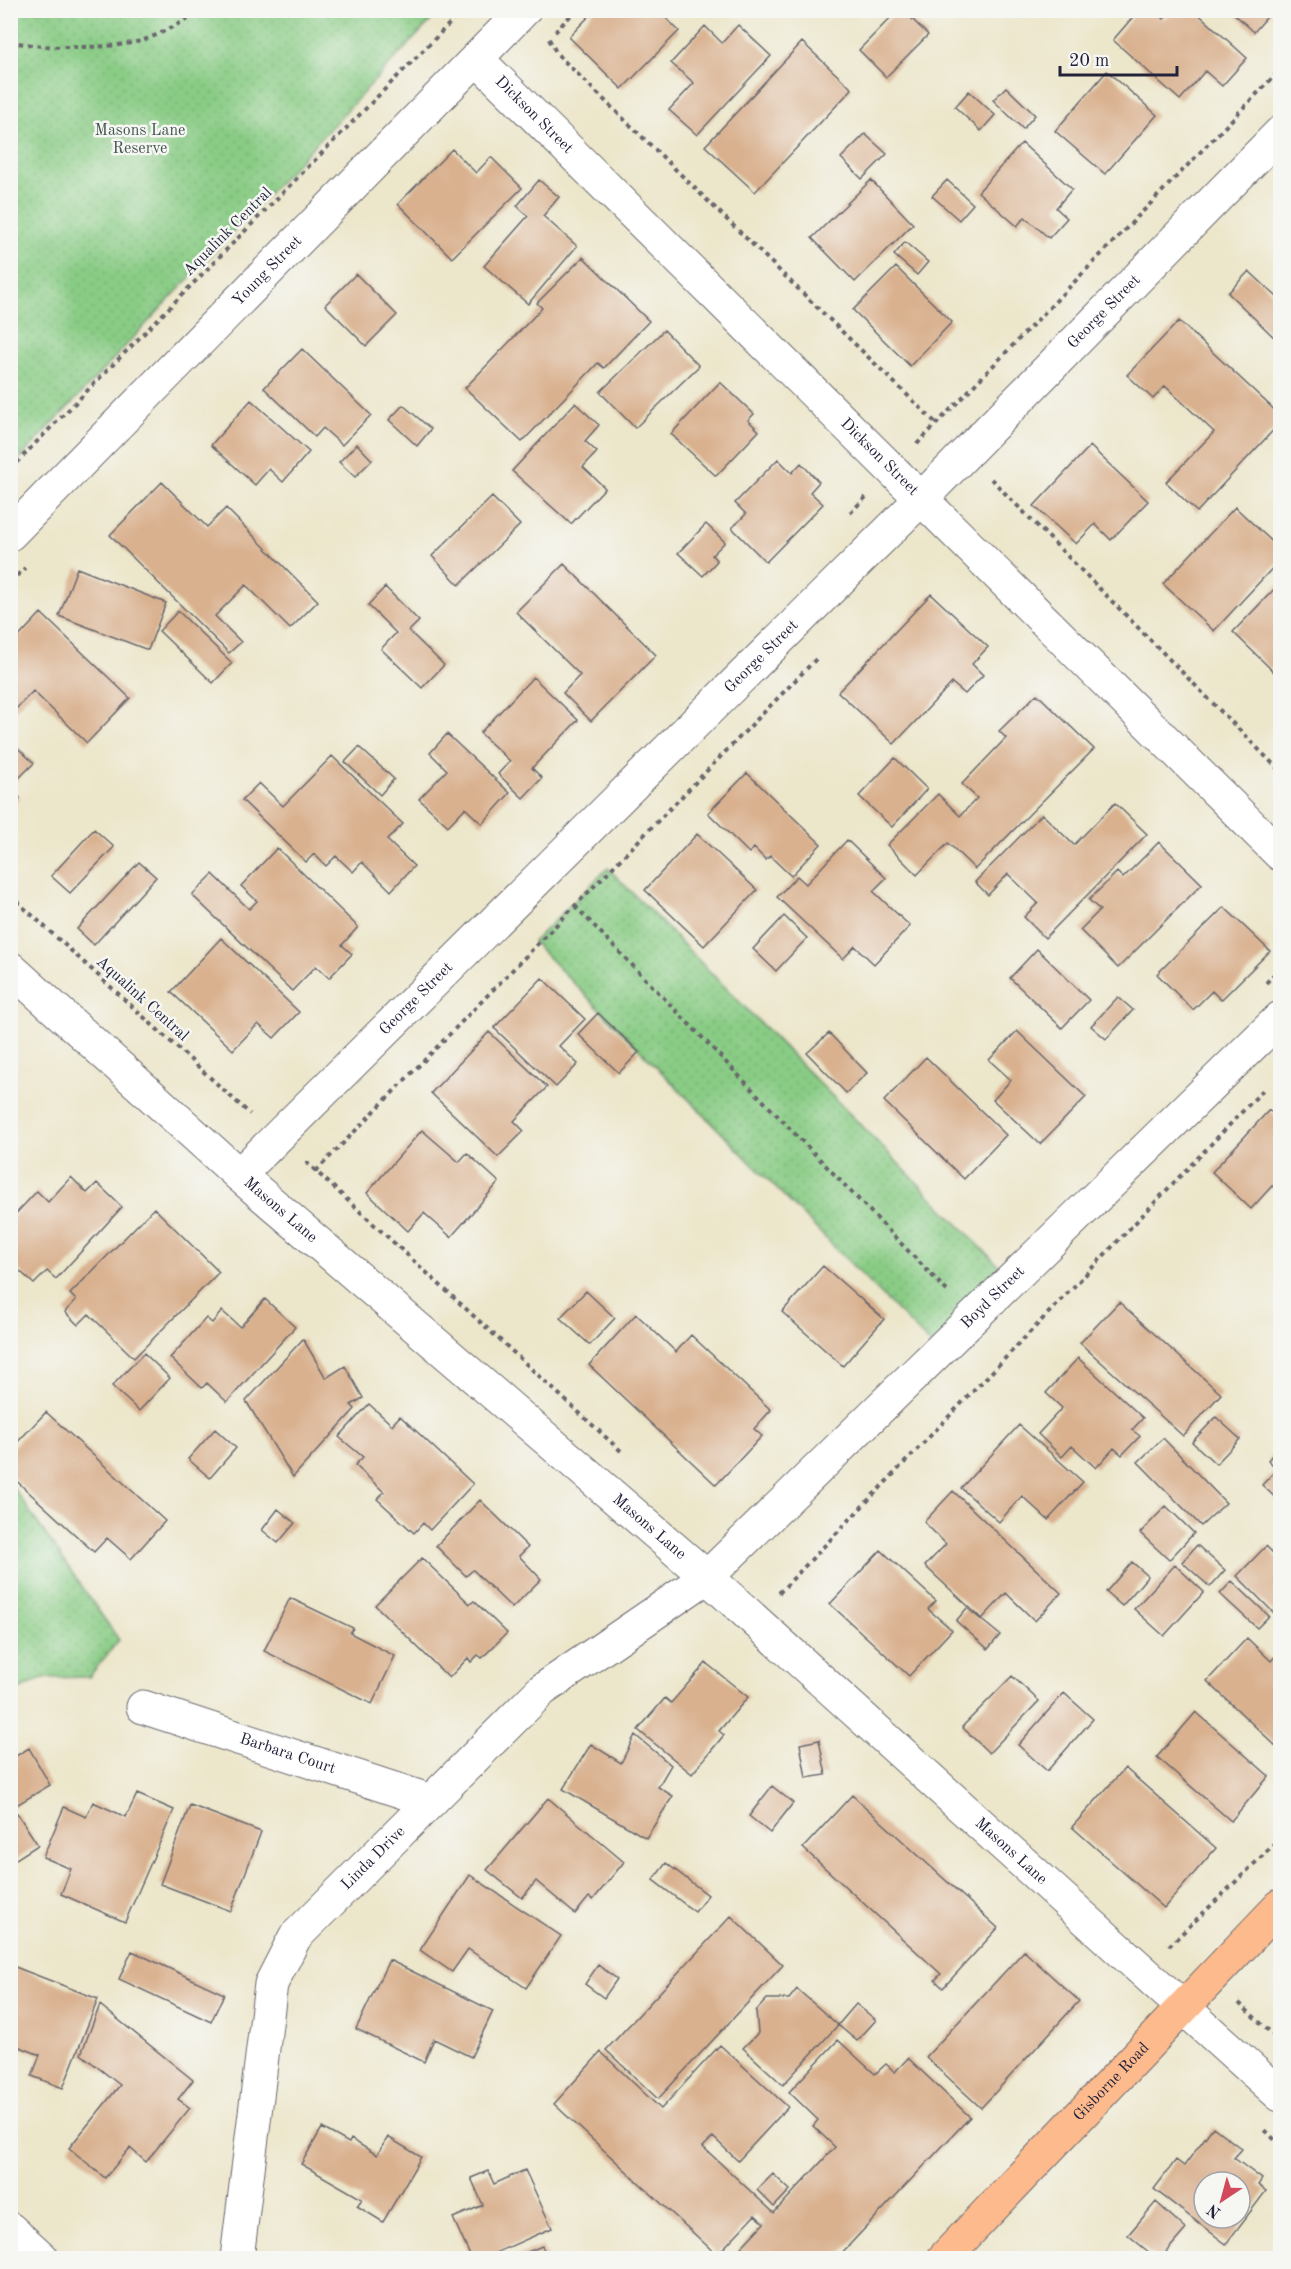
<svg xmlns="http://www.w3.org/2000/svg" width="1291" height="2269" font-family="'Old Standard TT',serif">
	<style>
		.park { fill: url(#park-dots); stroke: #567760; stroke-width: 1.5 }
		.building { fill: #d9b18f; fill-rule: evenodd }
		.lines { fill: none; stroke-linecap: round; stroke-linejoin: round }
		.minor-casing { stroke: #69676d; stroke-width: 35 }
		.major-casing { stroke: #69676d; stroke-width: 35 }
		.path { stroke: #69676d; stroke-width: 4; stroke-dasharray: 4.5 4.5; stroke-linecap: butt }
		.minor { stroke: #fff; stroke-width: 33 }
		.major { stroke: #fcba8d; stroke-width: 33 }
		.labels { text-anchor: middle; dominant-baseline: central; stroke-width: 5; stroke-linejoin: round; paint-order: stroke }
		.street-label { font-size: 16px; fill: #22223b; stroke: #f6f6f2 }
		.park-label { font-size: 16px; fill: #415551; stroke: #f6f6f2 }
	</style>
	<defs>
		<pattern id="park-dots" width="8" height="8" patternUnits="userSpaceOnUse" patternTransform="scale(1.5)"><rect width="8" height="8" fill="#89cc85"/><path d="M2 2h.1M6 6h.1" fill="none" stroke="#76af74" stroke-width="1.8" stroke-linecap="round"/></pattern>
	</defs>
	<rect width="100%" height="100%" fill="#f6f6f2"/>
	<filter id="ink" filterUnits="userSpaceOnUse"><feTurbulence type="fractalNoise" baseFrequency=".0167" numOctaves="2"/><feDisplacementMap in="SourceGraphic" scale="12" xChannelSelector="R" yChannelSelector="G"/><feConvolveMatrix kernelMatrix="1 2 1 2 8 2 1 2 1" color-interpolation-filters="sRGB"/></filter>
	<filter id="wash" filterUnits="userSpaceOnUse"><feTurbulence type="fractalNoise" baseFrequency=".008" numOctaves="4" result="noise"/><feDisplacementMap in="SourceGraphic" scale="24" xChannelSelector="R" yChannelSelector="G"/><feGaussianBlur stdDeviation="1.35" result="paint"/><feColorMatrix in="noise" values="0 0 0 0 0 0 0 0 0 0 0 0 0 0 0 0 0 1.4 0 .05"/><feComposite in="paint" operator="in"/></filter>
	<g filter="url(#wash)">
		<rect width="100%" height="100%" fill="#ece6ca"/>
		<path class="park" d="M11 10 440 11 11 468 10 11Z
			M608 868 1008 1275 934 1348 533 942Z
			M10 1483 119 1640 89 1677 42 1678 11 1694Z"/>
		<g id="blocks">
			<path class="building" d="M595 10H658L679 31 622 89 569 37Z
				M898 10H903L928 35 886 77 859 50Z
				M1139 10H1155L1164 19 1172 10H1194L1247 58 1222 86 1205 71 1180 100 1113 40Z
				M1230 10H1273L1254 32Z
				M738 25 771 56 697 135 669 110 694 83 671 63 705 26 722 43Z
				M802 42 852 89 755 192 705 146Z
				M1107 71 1157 115 1105 174 1055 131Z
				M1006 87 1035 115 1023 129 993 100Z
				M969 91 995 115 981 131 955 107Z
				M865 134 887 154 862 179 841 158Z
				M1022 143 1072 189 1056 208 1067 218 1049 238 1025 217 1017 226 978 192Z
				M452 149 476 173 491 157 522 188 452 258 398 204Z
				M539 180 559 197 543 216 577 246 528 304 484 266 528 216 517 206Z
				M871 180 913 224 855 282 812 238Z
				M947 180 973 204 959 220 932 196Z
				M905 242 928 262 917 275 894 255Z
				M583 257 649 321 604 368 598 363 522 442 465 388 542 308 537 303Z
				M896 267 952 322 910 366 853 310Z
				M1249 271 1277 297 1280 294V343L1228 293Z
				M356 274 397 315 366 346 325 305Z
				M1179 321 1280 415V423L1197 512 1166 482 1214 432 1165 386 1153 399 1127 375Z
				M664 330 699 366 635 428 600 392Z
				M302 349 371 415 342 445 323 428 315 437 264 388Z
				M720 382 754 414 748 420 759 431 716 476 671 434Z
				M251 400 309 452 283 482 269 469 255 485 211 445Z
				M575 403 599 425 585 441 597 452 583 467 605 488 571 524 512 471Z
				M403 405 431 429 417 446 389 420Z
				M357 444 372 460 355 477 339 462Z
				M1090 446 1148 501 1111 540 1095 524 1076 544 1034 506Z
				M778 459 792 473 801 463 819 482 810 492 823 504 766 562 732 528 746 514 735 503Z
				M162 482 207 527 226 508 318 601 290 629 246 585 215 616 241 642 229 653 110 535Z
				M492 497 520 525 459 585 432 556Z
				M1235 507 1280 549V560L1214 631 1163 584Z
				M706 524 725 542 712 555 717 561 703 576 678 553Z
				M564 564 656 655 591 721 563 693 580 675 516 612Z
				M77 568 166 603 148 650 59 616Z
				M1280 583V678L1233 632Z
				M385 587 419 621 409 631 444 665 422 688 381 649 396 633 368 605Z
				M931 594 988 647 972 664 983 675 965 694 952 683 894 744 838 692Z
				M178 611 232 663 213 683 159 631Z
				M41 613 130 698 87 743 33 691 14 711 10 708V646Z
				M533 677 578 720 532 768 542 778 523 798 498 774 510 761 480 733Z
				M1037 694 1094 749 975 869 948 843 917 875 887 845 938 794 960 816 977 798 962 784 1006 738 999 731Z
				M447 734 510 793 482 824 465 808 448 826 419 799 447 770 430 753Z
				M10 741 34 763 10 787Z
				M359 747 394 779 380 795 345 762Z
				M332 756 403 824 387 840 414 866 391 891 362 862 353 872 336 856 326 866 314 854 306 862 242 800 259 783 283 806Z
				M895 758 927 789 892 827 859 796Z
				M747 773 821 844 791 876 770 856 766 860 754 848 749 853 708 813Z
				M10 789 20 798 10 808Z
				M1115 803 1147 834 1045 938 1024 917 1038 903 1008 874 988 895 975 882 1042 814 1074 845Z
				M94 829 114 847 70 893 51 876Z
				M697 834 757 890 704 946 645 890Z
				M847 840 886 878 873 891 910 926 874 964 855 946 843 959 777 897 797 876 806 884Z
				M1159 842 1202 884 1118 968 1080 930 1100 910 1089 900 1117 872 1123 878Z
				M277 848 358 927 342 945 352 954 329 978 316 966 292 991 192 895 213 874 249 909 257 901 241 886Z
				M139 862 156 877 94 945 77 929Z
				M1224 907 1270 951 1221 1000 1212 991 1193 1010 1157 974Z
				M784 916 807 938 776 971 753 949Z
				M221 938 299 1012 274 1038 258 1024 233 1050 171 992Z
				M1037 949 1089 1000 1062 1028 1010 978Z
				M542 978 585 1019 559 1046 578 1064 556 1087 494 1028Z
				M1118 997 1133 1010 1106 1039 1091 1026Z
				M598 1013 639 1052 619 1073 578 1034Z
				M1017 1031 1086 1097 1040 1144 993 1100 1011 1080 989 1060Z
				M489 1032 547 1087 514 1121 524 1131 498 1157 431 1093Z
				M829 1033 867 1073 846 1093 807 1053Z
				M926 1057 1006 1135 964 1179 884 1101Z
				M1269 1110 1280 1120V1190L1272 1186 1251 1209 1212 1172Z
				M422 1130 459 1162 467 1153 499 1182 451 1237 424 1213 408 1231 367 1193Z
				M71 1177 87 1193 97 1183 122 1207 56 1279 47 1271 34 1284 10 1262V1220L37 1191 48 1202Z
				M154 1208 219 1272 134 1358 89 1314 78 1325 65 1312 76 1300 70 1294Z
				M823 1266 884 1319 843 1366 782 1312Z
				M586 1291 615 1318 590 1345 560 1318Z
				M265 1299 295 1327 227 1402 207 1383 202 1388 170 1358 206 1318 212 1323 222 1311 240 1327Z
				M1119 1302 1221 1394 1183 1436 1080 1343Z
				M636 1314 676 1352 691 1335 771 1410 754 1429 762 1436 716 1485 589 1365Z
				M303 1339 326 1378 345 1366 363 1398 351 1405 355 1409 293 1477 246 1401Z
				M144 1353 170 1378 139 1411 112 1386Z
				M1078 1358 1143 1418 1132 1430 1140 1436 1122 1455 1114 1448 1096 1468 1072 1446 1062 1457 1038 1434 1062 1408 1046 1393Z
				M369 1404 392 1425 400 1416 473 1484 430 1530 423 1523 414 1533 377 1499 384 1492 355 1465 363 1457 339 1437Z
				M46 1412 165 1521 131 1559 107 1538 94 1552 10 1475V1450Z
				M1216 1417 1240 1439 1216 1464 1192 1442Z
				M1019 1425 1083 1482 1048 1520 1022 1496 999 1522 961 1488Z
				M215 1429 236 1448 210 1478 188 1459Z
				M1163 1438 1226 1503 1201 1526 1138 1462Z
				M1280 1446V1502L1262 1485 1277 1469 1268 1460Z
				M953 1491 1061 1593 1035 1621 1006 1593 982 1619 925 1566 946 1544 924 1522Z
				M480 1500 528 1547 519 1556 541 1579 512 1608 473 1570 466 1576 436 1546Z
				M1166 1506 1194 1533 1169 1560 1140 1533Z
				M278 1509 295 1523 278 1543 262 1530Z
				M1197 1545 1225 1570 1210 1587 1182 1562Z
				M1266 1546 1280 1560V1619L1237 1576Z
				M881 1550 936 1601 928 1609 952 1630 909 1676 830 1604Z
				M422 1558 470 1604 474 1601 507 1633 482 1658 478 1655 471 1662 468 1658 449 1678 375 1605Z
				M1132 1562 1148 1576 1122 1606 1106 1592Z
				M1175 1565 1204 1592 1164 1636 1134 1609Z
				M1232 1581 1269 1616 1257 1628 1220 1594Z
				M290 1598 353 1628 350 1633 395 1656 372 1704 264 1651Z
				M967 1608 1000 1635 988 1649 956 1621Z
				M1247 1638 1271 1661 1280 1651V1750L1207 1681Z
				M706 1663 748 1697 719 1731 724 1735 692 1774 638 1730 665 1698 671 1703Z
				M1012 1676 1039 1701 989 1753 962 1727Z
				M1064 1693 1093 1719 1047 1771 1018 1745Z
				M1196 1712 1269 1776 1231 1821 1157 1757Z
				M635 1735 671 1765 658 1787 673 1796 646 1838 563 1789 591 1744 621 1763Z
				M819 1740 826 1775 806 1778 800 1744Z
				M10 1746 16 1756 29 1748 50 1785 10 1809Z
				M1125 1768 1216 1848 1164 1908 1072 1827Z
				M772 1786 793 1803 770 1833 749 1816Z
				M137 1794 174 1810 125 1922 61 1894 71 1869 43 1857 64 1807 86 1817 93 1802 126 1817Z
				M852 1795 998 1928 943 1988 935 1980 941 1974 803 1848Z
				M548 1798 624 1862 593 1900 589 1897 575 1914 536 1881 522 1898 487 1870Z
				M190 1805 261 1832 231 1911 160 1884Z
				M17 1813 38 1845 10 1863V1818Z
				M666 1863 708 1895 695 1912 653 1880Z
				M470 1875 561 1936 526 1988 468 1949 452 1972 420 1950Z
				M731 1916 783 1965 658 2099 606 2050Z
				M132 1951 224 1994 211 2022 119 1979Z
				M1024 1951 1079 2001 981 2108 926 2057Z
				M389 1960 493 2011 471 2057 434 2039 424 2062 356 2029Z
				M10 1965 98 1999 63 2088 32 2076 40 2055 10 2043Z
				M598 1965 617 1979 604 1998 585 1984Z
				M797 1989 838 2025 783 2085 743 2048 758 2033 756 2011 767 1999H789Z
				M856 2004 876 2020 857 2041 838 2025Z
				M100 2005 193 2080 178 2099 190 2108 146 2162 130 2148 105 2178 69 2148 120 2085 81 2054Z
				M838 2040 875 2074 886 2064 895 2072 908 2058 970 2117 837 2258H731L764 2223 755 2215 717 2255 554 2104 601 2052 661 2109 720 2045 788 2107 738 2161 713 2137 703 2147 774 2213 835 2147 813 2126 818 2120 789 2092Z
				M1213 2127 1242 2149 1234 2158 1262 2179 1258 2185 1266 2191 1226 2244 1154 2189 1176 2160 1184 2166ZM1204 2182H1240V2218H1204Z
				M322 2128 349 2143 351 2139 377 2155 388 2137 421 2157 383 2222 357 2206 362 2199 301 2164Z
				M525 2170 552 2228 484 2258H471L453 2218 483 2205 471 2178 488 2171 494 2184Z
				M773 2174 790 2190 774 2207 757 2190Z
				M1156 2202 1186 2229 1161 2258H1156L1128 2235Z
				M542 2246 548 2258H513Z"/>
		</g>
	</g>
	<g filter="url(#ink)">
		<use href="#blocks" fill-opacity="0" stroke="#69676d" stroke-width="1.5"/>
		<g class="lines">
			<defs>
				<g id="minor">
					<path id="s1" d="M477 59 1280 854"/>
					<path id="s2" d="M10 534 524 10"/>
					<path id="s3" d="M10 968 239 1175 707 1577 1280 2095"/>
					<path id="s4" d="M239 1175 921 499 1280 133"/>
					<path id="s5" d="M143 1707 431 1801"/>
					<path d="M10 2229 42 2258"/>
					<path id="s6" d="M237 2258 271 1984 295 1937 542 1690 707 1577 1280 1018"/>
				</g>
				<g id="major">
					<path id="s7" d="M944 2258 1280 1906"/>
				</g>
			</defs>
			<use href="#minor" class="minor-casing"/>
			<use href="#major" class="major-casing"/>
			<path class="path" d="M448 10 457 18
				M555 32 576 10
				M549 39 557 54 938 425
				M10 41C39 49 106 49 136 42 158 37 182 21 203 10
				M917 444 1280 70
				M10 469 463 10
				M991 479 1280 771
				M850 513 866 497
				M10 582 25 568
				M10 895 250 1114
				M575 906 947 1291
				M1266 983 1280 968
				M306 1162 623 1453
				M316 1171 816 659
				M779 1593 1265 1088
				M1169 1946 1280 1839
				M1239 2003 1280 2041
				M1265 2130 1280 2145"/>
			<use href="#minor" class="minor"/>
			<use href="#major" class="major"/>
		</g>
	</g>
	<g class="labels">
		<g class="street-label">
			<text stroke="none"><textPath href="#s1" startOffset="80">Dickson Street</textPath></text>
			<text transform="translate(228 232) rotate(-45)">Aqualink Central</text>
			<text stroke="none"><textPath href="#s2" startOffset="368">Young Street</textPath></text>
			<text stroke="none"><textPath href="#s4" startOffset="1222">George Street</textPath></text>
			<text stroke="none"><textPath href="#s1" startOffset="566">Dickson Street</textPath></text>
			<text stroke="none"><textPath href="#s4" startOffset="736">George Street</textPath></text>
			<text stroke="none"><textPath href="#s4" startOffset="250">George Street</textPath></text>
			<text transform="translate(142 999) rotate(42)">Aqualink Central</text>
			<text stroke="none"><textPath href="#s3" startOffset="363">Masons Lane</textPath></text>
			<text stroke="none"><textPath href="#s6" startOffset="1278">Boyd Street</textPath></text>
			<text stroke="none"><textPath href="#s3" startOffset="849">Masons Lane</textPath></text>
			<text stroke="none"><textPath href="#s5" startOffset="152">Barbara Court</textPath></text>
			<text stroke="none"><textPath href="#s3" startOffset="1335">Masons Lane</textPath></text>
			<text stroke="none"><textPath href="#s6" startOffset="440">Linda Drive</textPath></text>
			<text stroke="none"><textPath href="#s7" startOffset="243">Gisborne Road</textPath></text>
		</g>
		<g class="park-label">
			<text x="140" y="131">Masons Lane<tspan x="140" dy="18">Reserve</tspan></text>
		</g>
	</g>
	<rect width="1291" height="2269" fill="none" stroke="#f6f6f2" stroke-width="36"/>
	<g transform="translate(1222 2200) rotate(216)"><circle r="28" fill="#f6f6f2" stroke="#a1a1a9" stroke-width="1.5"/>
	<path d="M0-4.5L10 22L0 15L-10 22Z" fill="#d1495b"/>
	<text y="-9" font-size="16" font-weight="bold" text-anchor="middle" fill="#22223b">N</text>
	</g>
	<path d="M1060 66v9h117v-9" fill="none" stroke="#22223b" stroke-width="3"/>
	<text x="1069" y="66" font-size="18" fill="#22223b" stroke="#f6f6f2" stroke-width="4.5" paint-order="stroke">20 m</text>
</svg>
